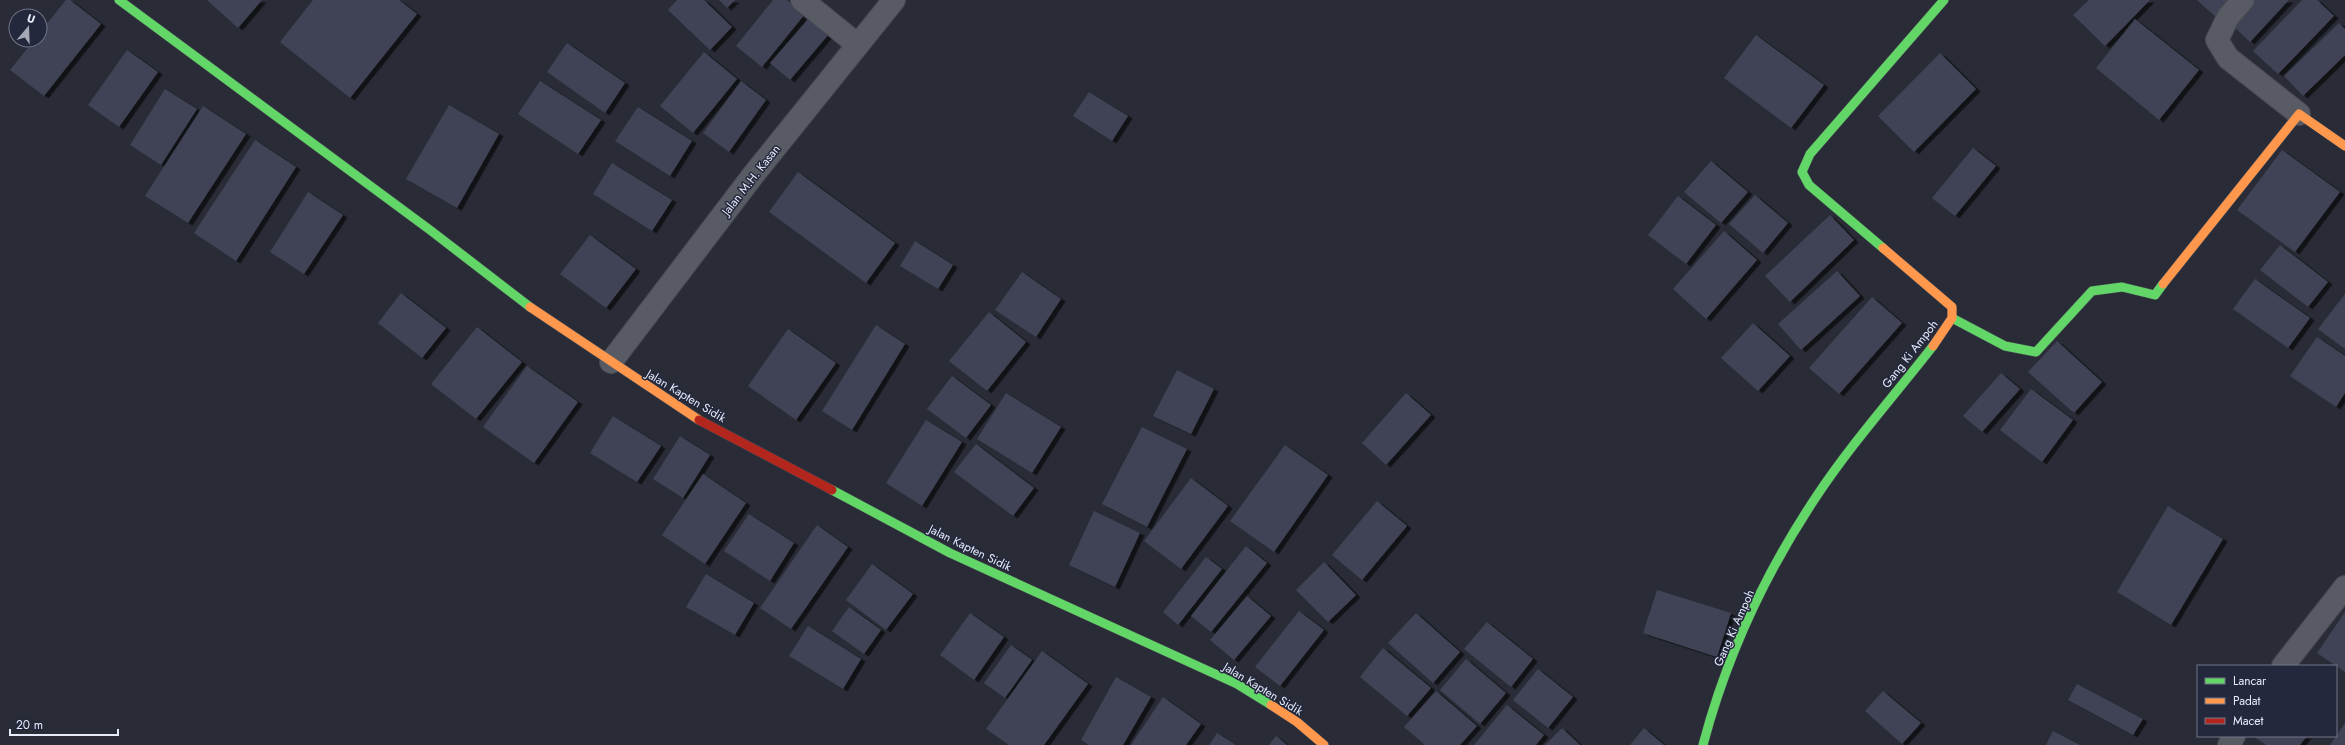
<svg xmlns="http://www.w3.org/2000/svg" width="2345" height="745" font-family="Jost,sans-serif">
	<style>
		.building { fill: #404354; filter: url(#shadow) }
		.lines { fill: none; stroke-linecap: round; stroke-linejoin: round }
		.street-casing { stroke: #464852; stroke-width: 24 }
		.fast-casing { stroke: #464852; stroke-width: 10 }
		.slow-casing { stroke: #464852; stroke-width: 10 }
		.jam-casing { stroke: #464852; stroke-width: 10 }
		.street { stroke: #585b63; stroke-width: 22 }
		.fast { stroke: #63d668; stroke-width: 9 }
		.slow { stroke: #ff974d; stroke-width: 9 }
		.jam { stroke: #b3261e; stroke-width: 9 }
		.labels { text-anchor: middle; dominant-baseline: central; stroke-width: 3; stroke-linejoin: round; paint-order: stroke }
		.street-label { font-size: 12px; fill: #e8ecfa; stroke: #23283c }
	</style>
	<defs>
		<filter id="shadow"><feDropShadow dx="4.5" dy="2.5" stdDeviation="0" flood-color="#0009"/></filter>
	</defs>
	<rect width="100%" height="100%" fill="#292c36"/>
	<path class="building" d="M66 0H70L101 24 44 96 10 70 34 40H40V32Z
		M207 0H262L238 28Z
		M313 0H399L417 14 350 98 280 42Z
		M677 0H704L732 27 710 50 668 10Z
		M719 0H735L727 8Z
		M773 0H787L805 14 762 67 736 46Z
		M2089 0H2150L2105 46 2073 15Z
		M2197 0H2237L2219 20Z
		M2250 0H2289L2250 42 2229 22Z
		M2302 0H2317L2334 16 2278 74 2253 51Z
		M810 17 829 34 790 80 770 63Z
		M2135 19 2199 70 2159 120 2096 68Z
		M2339 23 2345 29V55L2303 96 2284 76Z
		M1756 35 1824 85 1791 128 1724 78Z
		M567 43 625 83 605 113 547 72Z
		M127 50 158 72 119 127 88 105Z
		M704 52 737 79 693 133 660 106Z
		M1940 53 1976 89 1914 152 1878 116Z
		M540 81 601 120 578 154 518 114Z
		M741 81 766 100 729 152 703 133Z
		M165 89 197 109 161 165 130 145Z
		M1089 92 1128 116 1112 141 1073 116Z
		M449 105 499 134 457 208 406 179Z
		M203 106 246 134 188 223 145 196Z
		M638 107 692 141 670 176 615 141Z
		M255 140 296 167 236 261 194 233Z
		M1973 148 1996 166 1955 216 1932 198Z
		M2282 150 2340 192 2295 252 2237 210Z
		M1711 161 1748 192 1721 223 1684 192Z
		M612 163 672 200 652 231 593 194Z
		M798 172 895 243 866 283 769 212Z
		M308 192 343 215 304 274 270 252Z
		M1755 195 1788 223 1763 253 1729 224Z
		M1678 196 1716 225 1686 264 1648 235Z
		M1830 215 1854 240 1790 302 1765 276Z
		M1724 231 1757 260 1706 319 1673 289Z
		M590 235 636 269 606 308 560 274Z
		M915 241 953 265 938 289 900 266Z
		M2280 245 2328 282 2308 307 2260 270Z
		M1837 271 1860 296 1801 350 1778 324Z
		M1022 272 1061 299 1036 337 995 310Z
		M2255 279 2310 318 2288 348 2233 309Z
		M401 293 446 328 422 358 378 323Z
		M2345 294V349L2318 329Z
		M1872 297 1902 323 1839 394 1809 368Z
		M989 312 1026 342 987 391 949 361Z
		M1753 323 1790 356 1758 391 1721 358Z
		M876 325 905 344 852 430 822 411Z
		M477 327 522 362 476 419 431 384Z
		M788 329 836 363 796 420 748 386Z
		M2317 337 2345 356V393L2336 407 2290 376Z
		M2057 341 2102 382 2074 413 2028 372Z
		M527 366 578 402 534 463 483 427Z
		M1177 370 1214 389 1191 434 1153 416Z
		M2001 373 2020 389 1982 432 1963 416Z
		M952 376 991 405 966 438 927 409Z
		M2031 389 2073 420 2042 462 2000 430Z
		M1006 393 1061 427 1032 473 977 439Z
		M1406 393 1431 415 1386 465 1362 443Z
		M613 416 661 446 637 482 590 453Z
		M926 420 962 442 922 506 886 483Z
		M1142 427 1187 449 1147 527 1102 504Z
		M680 436 710 455 683 498 653 479Z
		M976 444 1034 488 1013 516 954 472Z
		M1285 445 1328 475 1274 552 1230 521Z
		M703 474 746 503 705 564 662 535Z
		M1191 478 1228 506 1181 569 1144 541Z
		M1377 501 1407 526 1362 580 1332 555Z
		M2168 506 2223 539 2171 625 2117 592Z
		M1094 511 1140 533 1115 587 1069 565Z
		M749 514 794 543 770 581 724 551Z
		M817 525 848 547 791 629 760 608Z
		M1246 546 1267 563 1211 632 1191 616Z
		M1206 557 1222 569 1178 625 1163 612Z
		M1324 562 1356 595 1328 622 1296 590Z
		M872 564 913 594 886 630 846 600Z
		M706 574 754 603 735 635 686 607Z
		M1657 590 1731 613 1717 657 1643 633Z
		M1247 596 1271 616 1234 660 1210 640Z
		M849 607 881 630 864 654 832 631Z
		M1299 611 1324 630 1280 686 1255 667Z
		M2345 612V672L2317 653Z
		M970 613 1004 637 974 680 940 655Z
		M1416 613 1460 652 1433 683 1388 643Z
		M1487 622 1533 659 1511 687 1464 649Z
		M808 626 861 659 843 689 789 656Z
		M1011 645 1032 660 1005 698 984 683Z
		M1383 648 1431 688 1407 716 1360 677Z
		M1042 651 1088 684 1044 745H1009L986 729Z
		M1466 659 1506 693 1480 724 1440 690Z
		M1538 669 1573 697 1548 728 1513 700Z
		M1116 677 1151 697 1123 745H1089L1081 740Z
		M2077 684 2143 719 2133 735 2068 700Z
		M1436 691 1477 726 1460 745H1425L1404 727Z
		M1883 691 1921 723 1902 744 1865 711Z
		M1163 697 1201 724 1186 745H1131Z
		M1507 705 1544 735 1536 745H1474Z
		M2345 723V745H2330Z
		M1562 728 1580 745H1545Z
		M1644 728 1664 745H1630Z
		M2053 731 2080 745H2046Z
		M1217 733 1236 745H1209Z
		M1276 736 1287 745H1269Z
		M2253 736H2307L2300 745H2266Z"/>
	<g class="lines">
		<defs>
			<path id="street" d="M802 0 858 45
				M2243 0 2228 17 2217 40 2228 58 2299 114
				M611 362 754 174 894 0
				M2283 666 2345 587
				M2229 745 2234 736"/>
			<path id="fast" d="M119 0 430 230 530 307
				M1883 248 1809 185 1802 172 1810 154 1944 0
				M1952 318 2005 346 2036 352 2092 291 2122 287 2155 295 2163 284
				M832 490 950 553 1237 684 1271 705
				M1703 745C1726 658 1766 572 1816 497 1851 444 1894 396 1933 346"/>
			<path id="slow" d="M1883 248 1952 307V318L1933 346
				M2163 284 2299 114 2345 146
				M530 307 699 420
				M1271 705 1297 722 1324 745"/>
			<path id="jam" d="M699 420 832 490"/>
		</defs>
		<use href="#street" class="street-casing"/>
		<use href="#fast" class="fast-casing"/>
		<use href="#slow" class="slow-casing"/>
		<use href="#jam" class="jam-casing"/>
		<use href="#street" class="street"/>
		<use href="#fast" class="fast"/>
		<use href="#slow" class="slow"/>
		<use href="#jam" class="jam"/>
	</g>
	<g class="labels">
		<g class="street-label">
			<text transform="translate(751 180) rotate(-52)">Jalan M.H. Kasan</text>
			<text transform="translate(1910 354) rotate(-52)">Gang Ki Ampoh</text>
			<text transform="translate(686 396) rotate(31)">Jalan Kapten Sidik</text>
			<text transform="translate(970 548) rotate(26)">Jalan Kapten Sidik</text>
			<text transform="translate(1734 628) rotate(-66)">Gang Ki Ampoh</text>
			<text transform="translate(1263 689) rotate(31)">Jalan Kapten Sidik</text>
		</g>
	</g>
	<rect x="2197" y="665" width="140" height="72" fill="#23283c" stroke="#727688"/>
	<rect x="2205" y="678" width="20" height="6" fill="#63d668" stroke="#727688"/>
	<text x="2233" y="685" font-size="12" fill="#e8ecfa">Lancar</text>
	<rect x="2205" y="698" width="20" height="6" fill="#ff974d" stroke="#727688"/>
	<text x="2233" y="705" font-size="12" fill="#e8ecfa">Padat</text>
	<rect x="2205" y="718" width="20" height="6" fill="#b3261e" stroke="#727688"/>
	<text x="2233" y="725" font-size="12" fill="#e8ecfa">Macet</text>
	<g transform="translate(28 28) rotate(19)"><circle r="19" fill="#23283c" stroke="#727688"/>
	<path d="M0-3L7 15L0 10L-7 15Z" fill="#a5a9b5"/>
	<text y="-6" font-size="11" font-weight="bold" text-anchor="middle" fill="#e8ecfa">U</text>
	</g>
	<path d="M10 729v6h108v-6" fill="none" stroke="#e8ecfa" stroke-width="2"/>
	<text x="16" y="729" font-size="12" fill="#e8ecfa" stroke="#23283c" stroke-width="3" paint-order="stroke">20 m</text>
</svg>
